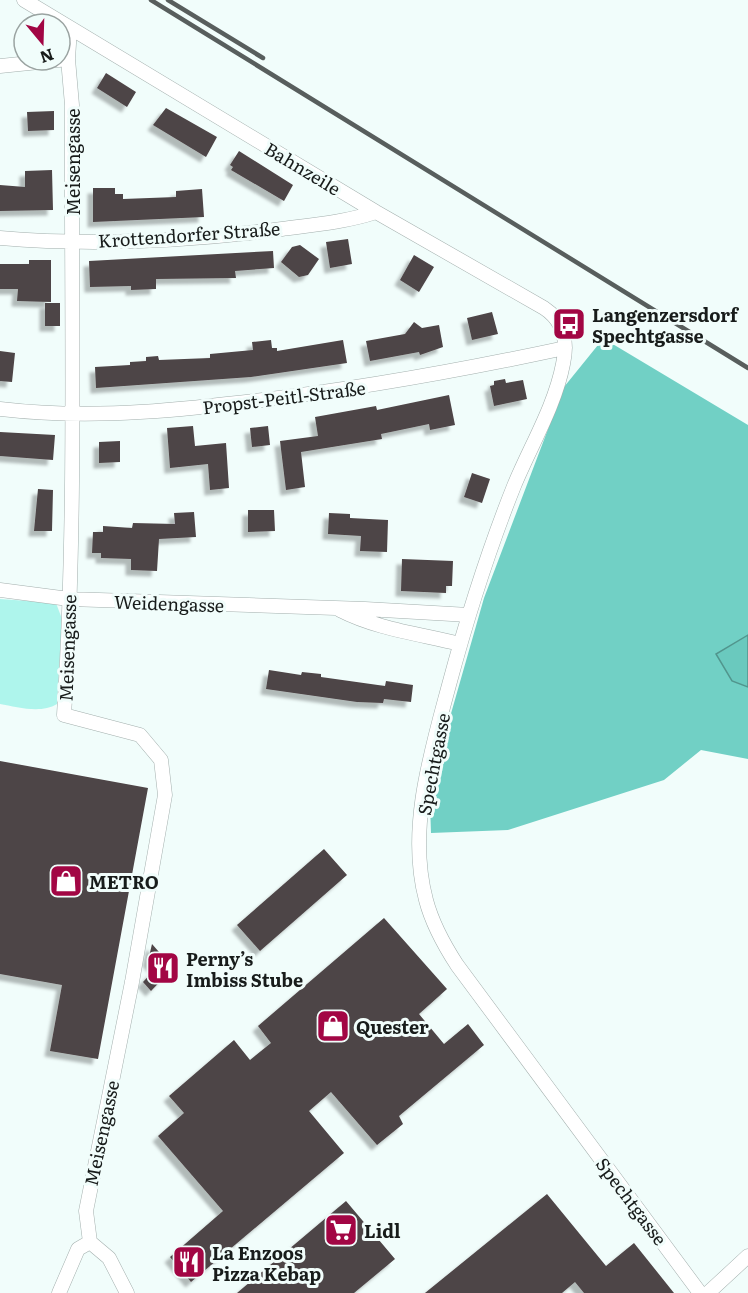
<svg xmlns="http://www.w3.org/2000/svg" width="748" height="1293" font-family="Literata,serif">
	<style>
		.green { fill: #aef5ec }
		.forest { fill: #71d0c5 }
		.water { fill: #6ac9be; stroke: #51958d; stroke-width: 1.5 }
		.building { fill: #4e4446; filter: url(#shadow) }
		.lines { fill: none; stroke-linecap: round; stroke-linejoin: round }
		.minor-casing { stroke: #a3afad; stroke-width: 15 }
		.minor { stroke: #fff; stroke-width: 14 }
		.rail { stroke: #585e5d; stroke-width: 4.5 }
		.labels { text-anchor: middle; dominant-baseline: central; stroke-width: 6; stroke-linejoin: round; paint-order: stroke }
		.street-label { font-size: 18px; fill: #181c1b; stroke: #f1fdfb }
		.poi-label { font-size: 18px; font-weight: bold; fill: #181c1b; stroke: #f1fdfb; text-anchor: start }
	</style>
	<defs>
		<filter id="shadow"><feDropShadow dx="-5.5" dy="5.5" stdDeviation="1.5" flood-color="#0004"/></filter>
	</defs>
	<rect width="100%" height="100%" fill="#f1fdfb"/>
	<path class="green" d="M0 599 56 603 62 619 57 704C41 714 17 707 0 704Z"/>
	<path class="forest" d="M611 343 748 425V635L717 654 732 681 748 687V759L701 750 664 780 508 830 431 833 430 803 442 745 484 598 564 387 598 345Z"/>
	<path class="water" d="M748 635V687L732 681 716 654Z"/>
	<path class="building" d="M106 73 136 92 127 107 97 88Z
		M166 108 217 137 206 157 153 125Z
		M54 111V130L28 131 27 112Z
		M239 151 293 185 284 201 231 170 233 167 230 165Z
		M52 170 53 210 0 211V185L25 187V171Z
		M93 188H115V194H123V199L176 197V191L202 189 204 217 93 222Z
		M348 239 352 264 330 268 326 242Z
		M300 245 319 259 308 275 299 277 281 262 292 247Z
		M273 251 274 268 235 271 236 278 156 279V289L131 290V286L90 287 89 261Z
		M414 255 434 267 419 292 400 280Z
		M29 260H51V302L17 301 18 289H0V264H29Z
		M45 303H60V326H45Z
		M492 312 498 334 472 340 467 318Z
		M414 322 422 328 439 325 443 347 420 355 419 352 370 361 366 341 405 334Z
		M271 340 272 348H277V351L343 340 347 363 251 377 96 388 95 367 130 365V362L146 361V357L158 356 159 360 210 358V354L253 350 252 342Z
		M0 351 15 353 12 382 0 381Z
		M505 379 506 383 523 380 527 399 494 406 490 386 494 385V381Z
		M449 395 455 425 430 430 429 424 381 434 382 439 301 452 305 487 286 490 280 441 318 436 315 417 376 406 377 410Z
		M193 426 195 446 226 443 229 488 210 490 208 464 170 468 167 428Z
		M268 426 270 445 252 447 250 428Z
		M0 432 55 435 53 460 0 456Z
		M120 441V462L99 463V442Z
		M472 473 490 479 482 503 464 497Z
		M38 489 53 490 52 531H34Z
		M248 510H274L275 531 248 532Z
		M194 512 196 537 159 539 157 571 131 570V559L101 558V553H92L93 532H103V526L132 528 133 523 175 524 174 513Z
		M329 513 350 514V518L388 520 387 552 360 551 361 536 328 534Z
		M402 559 453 561 452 586H446V593L401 591Z
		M269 670 301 675 302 672 321 674V677L385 686 386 681 413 685 411 702 384 699 383 703 357 702 266 689Z
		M0 761 148 788 98 1059 50 1051 62 985 0 974Z
		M324 849 347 875 260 951 237 925Z
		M384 918 447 989 419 1014 444 1044 468 1024 484 1045 399 1116 403 1124 377 1145 331 1092 309 1111 344 1153 191 1282 170 1257 223 1211 158 1136 184 1113 169 1096 234 1040 250 1060 271 1043 258 1026Z
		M152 944 173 968 151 991 143 982 155 969 148 961Z
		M547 1194 606 1266 634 1243 674 1293H584L575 1282 562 1293H425Z
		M346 1201 395 1259 354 1293H237Z"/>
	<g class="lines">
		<defs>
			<path id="minor" d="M24 0 376 212 544 308C564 321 568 342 563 364 555 406 530 447 514 486 488 551 467 618 449 685 431 752 407 830 426 900 432 923 444 945 457 965L700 1293
				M68 59 72 105C71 308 77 512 64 715L140 735 161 760 165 795 132 982 86 1211 90 1242
				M0 66 68 59 70 28
				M0 238C93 246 189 241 282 229 313 225 346 222 376 212
				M0 409C76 418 152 413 227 404 341 392 453 372 565 348
				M0 590 69 599 365 609 469 615
				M340 610C377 629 420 634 460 644
				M90 1242 109 1258 127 1293
				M59 1293 78 1249 90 1242
				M708 1293 748 1256"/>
		</defs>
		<use href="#minor" class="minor-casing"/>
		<use href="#minor" class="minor"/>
		<path class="rail" d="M151 0 748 368
			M168 0 263 58"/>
	</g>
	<defs>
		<symbol id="bus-square" viewBox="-11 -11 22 22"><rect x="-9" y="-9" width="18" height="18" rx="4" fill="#a20644" stroke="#f1fdfb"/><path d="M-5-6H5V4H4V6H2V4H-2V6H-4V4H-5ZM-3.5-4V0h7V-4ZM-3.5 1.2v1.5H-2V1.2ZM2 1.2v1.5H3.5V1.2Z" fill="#fff"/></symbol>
		<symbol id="shop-square" viewBox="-11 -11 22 22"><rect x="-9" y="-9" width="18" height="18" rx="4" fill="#a20644" stroke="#f1fdfb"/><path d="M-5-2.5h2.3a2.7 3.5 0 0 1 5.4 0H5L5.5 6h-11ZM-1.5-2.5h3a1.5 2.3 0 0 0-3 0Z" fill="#fff"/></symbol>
		<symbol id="restaurant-square" viewBox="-11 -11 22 22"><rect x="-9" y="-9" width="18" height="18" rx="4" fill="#a20644" stroke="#f1fdfb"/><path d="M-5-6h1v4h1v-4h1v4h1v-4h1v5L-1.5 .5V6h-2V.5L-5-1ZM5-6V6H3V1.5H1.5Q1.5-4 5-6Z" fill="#fff"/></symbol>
		<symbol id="supermarket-square" viewBox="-11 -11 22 22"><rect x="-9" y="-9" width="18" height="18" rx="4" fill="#a20644" stroke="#f1fdfb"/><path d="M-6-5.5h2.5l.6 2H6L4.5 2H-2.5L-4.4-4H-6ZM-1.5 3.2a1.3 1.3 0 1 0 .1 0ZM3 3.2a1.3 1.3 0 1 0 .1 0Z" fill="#fff"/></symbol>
	</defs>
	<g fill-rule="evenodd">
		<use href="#bus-square" x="550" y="305" width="38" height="38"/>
		<use href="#shop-square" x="47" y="862" width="38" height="38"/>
		<use href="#restaurant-square" x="144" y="949" width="38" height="38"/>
		<use href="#shop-square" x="314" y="1007" width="38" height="38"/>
		<use href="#supermarket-square" x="322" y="1211" width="38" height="38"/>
		<use href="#restaurant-square" x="170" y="1243" width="38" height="38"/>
	</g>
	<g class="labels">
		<g class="street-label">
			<text transform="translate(72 162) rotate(-90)">Meisengasse</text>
			<text transform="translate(303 168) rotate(31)">Bahnzeile</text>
			<text transform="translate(189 234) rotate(-4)">Krottendorfer Straße</text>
			<text transform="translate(284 397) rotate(-7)">Propst-Peitl-Straße</text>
			<text transform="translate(169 603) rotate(2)">Weidengasse</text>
			<text transform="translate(67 648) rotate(-88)">Meisengasse</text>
			<text transform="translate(433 764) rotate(-79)">Spechtgasse</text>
			<text transform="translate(101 1133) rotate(-78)">Meisengasse</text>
			<text transform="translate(632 1201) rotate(53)">Spechtgasse</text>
		</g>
		<g class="poi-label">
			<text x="592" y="314">Langenzersdorf<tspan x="592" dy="21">Spechtgasse</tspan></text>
			<text x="89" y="881">METRO</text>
			<text x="186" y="958">Perny’s<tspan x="186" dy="21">Imbiss Stube</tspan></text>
			<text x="356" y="1026">Quester</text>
			<text x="364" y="1230">Lidl</text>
			<text x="212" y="1252">La Enzoos<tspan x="212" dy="21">Pizza Kebap</tspan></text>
		</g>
	</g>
	<g transform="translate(42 42) rotate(161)"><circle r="28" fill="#f1fdfb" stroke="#9aa3a1" stroke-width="1.5"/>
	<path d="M0-4.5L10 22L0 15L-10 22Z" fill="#a20644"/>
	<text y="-9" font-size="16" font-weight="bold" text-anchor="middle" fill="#181c1b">N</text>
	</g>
</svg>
